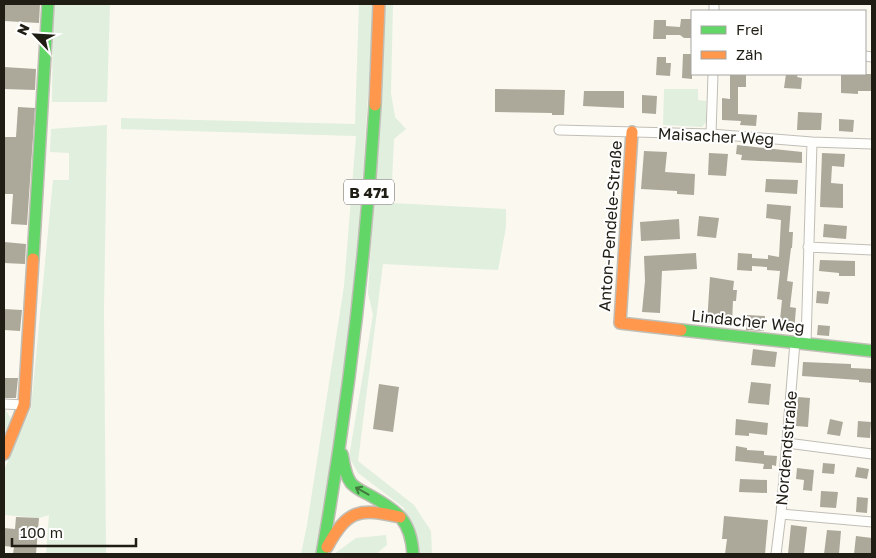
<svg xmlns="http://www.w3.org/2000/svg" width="876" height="558" font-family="'Golos Text',sans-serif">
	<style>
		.green { fill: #e0efde }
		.building { fill: #aca89a }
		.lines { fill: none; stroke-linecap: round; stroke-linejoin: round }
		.street-casing { stroke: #c1beb6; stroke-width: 11 }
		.fast-casing { stroke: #c1beb6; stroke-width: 14 }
		.slow-casing { stroke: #c1beb6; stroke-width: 14 }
		.street { stroke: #fefefd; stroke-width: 9 }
		.fast { stroke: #63d668; stroke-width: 11 }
		.slow { stroke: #ff974d; stroke-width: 11 }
		.oneway { stroke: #427a3e }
		.labels { text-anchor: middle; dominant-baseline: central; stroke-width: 4; stroke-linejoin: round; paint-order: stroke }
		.shield { fill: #fff; stroke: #63615a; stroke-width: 1 }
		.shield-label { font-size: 15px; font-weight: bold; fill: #201d14 }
		.street-label { font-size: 16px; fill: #201d14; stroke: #fff }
	</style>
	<rect width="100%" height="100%" fill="#fbf8f0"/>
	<path class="green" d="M53 4H110L107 102H52Z
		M359 4H374L355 294 317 554H301L307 525 344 286 356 136 121 129V118L355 124Z
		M386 4H393L391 93 395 117 406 129 394 139 391 203 506 209V227L498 270 383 264 358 461 414 505 431 531 432 554H419L404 508 358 473 349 457 373 315 368 293Z
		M664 89H698V100L706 101V122L702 127 663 125Z
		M107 125 104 312 106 554H46L49 515 39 518 4 515V470L31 408 53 180H69V153L50 152 51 129Z
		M4 407 11 419 4 434Z
		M386 535 387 545 376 554H334L356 538Z"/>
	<path class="building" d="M4 4H40L39 23 4 21Z
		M681 19H692V38H684L680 35H666V39H653L654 20H666V26L680 27Z
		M683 54H692V79L682 78Z
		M657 57H666V63H671L670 76 656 75Z
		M4 67 36 69 35 90 4 89Z
		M730 74H746V87H738V114L757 115 756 126 740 125 741 121 722 120V98L730 99Z
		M786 74H798L797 77 802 78 801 89 784 88Z
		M841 74H872V91H858V94L841 93Z
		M495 89 565 90 564 115H552V113L495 112Z
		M584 91H624V108L583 106Z
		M642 95 657 96 656 114 642 113Z
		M18 107 35 108 27 225 11 224 13 194H4V137H16Z
		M798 112 822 113 821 130H797Z
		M839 119 854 120 853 132 839 131Z
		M737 145 802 152V163L741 160 742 155 736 154Z
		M644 151 667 152 665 172 695 174 694 195 677 194V191L641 189Z
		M709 153 728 154 726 176 708 175Z
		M822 153 845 154 844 167 832 166 831 183 843 184V208L820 207Z
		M766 179 798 180 797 194 765 192Z
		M767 204 791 206 789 232H793L792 248H791L787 281 793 282 790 307 796 308 794 332 779 330 782 300 777 299 780 271 767 270V267L752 266V271L737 270 738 253 752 254V258L768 259V255L779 257 781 220 766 218Z
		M699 216 719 218 716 238 697 236Z
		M679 219 680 239 641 241 640 222Z
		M824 224 847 226 846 239 823 237Z
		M4 242 26 244 25 264 4 263Z
		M696 253 697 269 662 271 660 313 642 312 645 281 644 256Z
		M820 260 855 261V276H839V273L819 271Z
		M710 277 734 281 733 290H737L736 301H733L732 324 707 323Z
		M817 291 830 292 828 304 816 303Z
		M4 309 22 310 20 331 4 330Z
		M747 315 765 316 764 331 746 330Z
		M818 325 830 326 829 336 817 335Z
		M753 349 777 352 775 367 751 365Z
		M803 362 851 364V368L872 369V383L859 382V380L802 376Z
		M4 378H18L16 398H4Z
		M751 382 771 384 769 405 748 403Z
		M379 384 399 387 393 432 373 429Z
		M798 397 810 398 808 427 796 426Z
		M736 419 768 423 767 435 749 433V436L735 435Z
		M830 419 843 422 840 436 827 434Z
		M858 421 871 422 870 438 857 437Z
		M736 446 747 448V450L764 451V455L777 456 776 466 772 465V469H763L764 464 735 461Z
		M823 463 835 464 834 474 822 473Z
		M857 467 869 469 867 479 855 477Z
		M797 468 814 470 812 491 803 490 804 480 796 479Z
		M740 479 767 480V493L739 492Z
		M821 491 838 492 836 508 820 507Z
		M857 497 868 498 867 513 856 512Z
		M724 516 768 520 765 554H725L727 539H722Z
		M16 517 39 518 36 554H13L14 547 4 546V528L15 529Z
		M791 525 807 527 804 554H788Z
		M827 530 841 531 839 554H824Z
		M856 536 872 538V554H854Z"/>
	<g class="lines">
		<defs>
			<path id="street" d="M714 11V4
				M865 56 872 57
				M559 130 711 134 812 142 872 144
				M711 134 713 74
				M808 247 872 250
				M806 343 812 142
				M4 404 24 405
				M787 443 872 454
				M781 514 872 522
				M776 554 781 514 795 342"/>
			<path id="fast" d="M33 259 48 4
				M681 330 872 351
				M342 454C344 464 345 475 351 483 356 489 364 492 371 496 398 511 411 521 413 554
				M322 554C348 405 366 256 375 105"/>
			<path id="slow" d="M375 105 379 4
				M632 132 620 323 681 330
				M4 454 24 405 33 259
				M327 547C348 509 359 508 400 517"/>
		</defs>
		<use href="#street" class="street-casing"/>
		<use href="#fast" class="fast-casing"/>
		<use href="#slow" class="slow-casing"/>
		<use href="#street" class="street"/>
		<use href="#fast" class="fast"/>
		<use href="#slow" class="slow"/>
	</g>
	<defs><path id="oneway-shaft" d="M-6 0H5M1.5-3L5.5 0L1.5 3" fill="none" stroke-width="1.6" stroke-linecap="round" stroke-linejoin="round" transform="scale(1.25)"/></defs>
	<use class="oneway" href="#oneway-shaft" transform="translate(362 491) rotate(-151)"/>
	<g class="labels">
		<rect class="shield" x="344" y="179.5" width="50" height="25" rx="4"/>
		<g class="shield-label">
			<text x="369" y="192">B 471</text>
		</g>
		<g class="street-label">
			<text transform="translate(716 136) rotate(3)">Maisacher Weg</text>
			<text transform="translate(610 226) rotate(-86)">Anton-Pendele-Straße</text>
			<text transform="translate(748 321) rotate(6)">Lindacher Weg</text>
			<text transform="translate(786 448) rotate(-85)">Nordendstraße</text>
		</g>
	</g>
	<rect width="876" height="558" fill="none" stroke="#201d14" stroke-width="10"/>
	<rect x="691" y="10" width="175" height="65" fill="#ffffff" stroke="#a6a5a1"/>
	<rect x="701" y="26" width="25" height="8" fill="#63d668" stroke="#a6a5a1"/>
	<text x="736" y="35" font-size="15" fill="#201d14">Frei</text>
	<rect x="701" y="51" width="25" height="8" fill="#ff974d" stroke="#a6a5a1"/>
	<text x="736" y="60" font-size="15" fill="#201d14">Zäh</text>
	<g transform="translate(35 35) rotate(295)" stroke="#ffffff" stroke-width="4" paint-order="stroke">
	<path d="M0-4L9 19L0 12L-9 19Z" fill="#201d14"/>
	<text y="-8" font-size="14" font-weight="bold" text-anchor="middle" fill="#201d14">N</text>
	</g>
	<path d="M12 538v8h124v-8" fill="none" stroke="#201d14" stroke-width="2.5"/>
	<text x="20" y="538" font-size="15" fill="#201d14" stroke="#ffffff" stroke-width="4" paint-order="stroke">100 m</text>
</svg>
